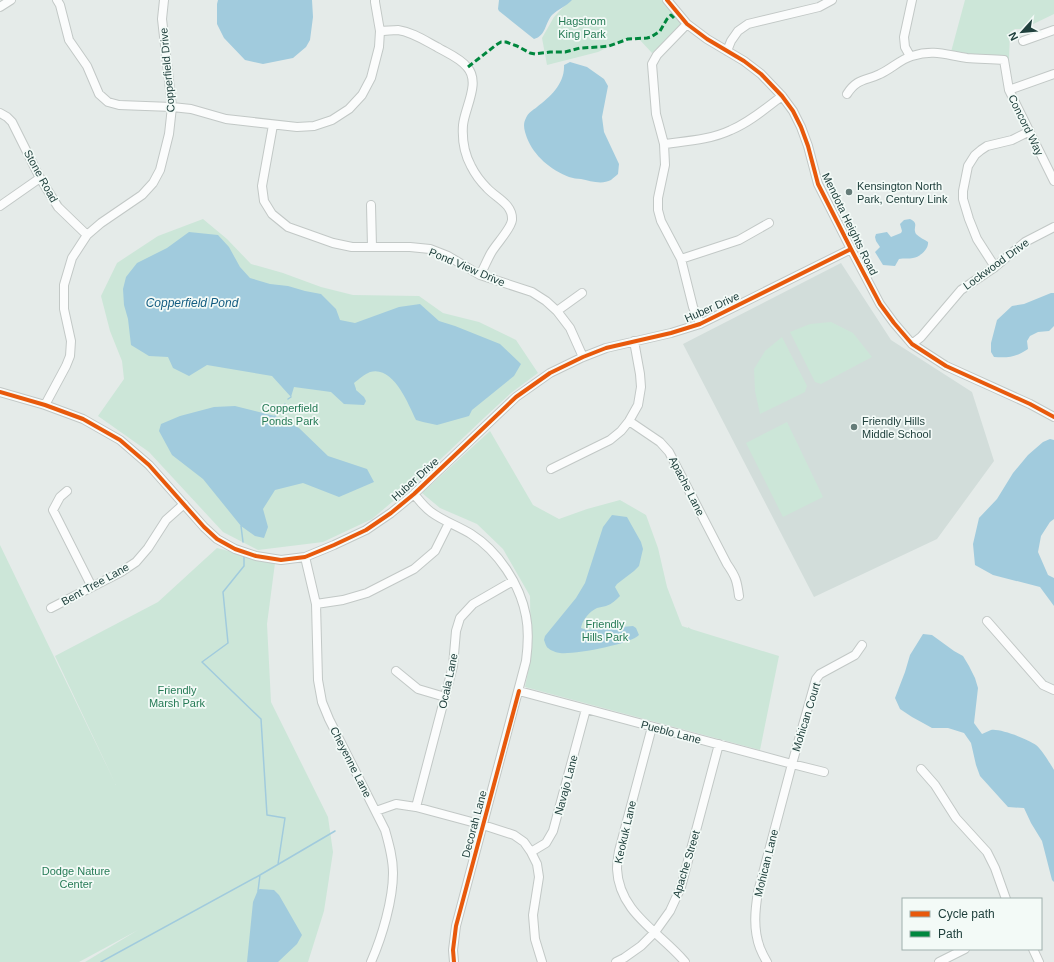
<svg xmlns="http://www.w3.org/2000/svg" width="1054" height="962" font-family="Arial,sans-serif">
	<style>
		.built { fill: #d2ddda }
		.green { fill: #cce6d8 }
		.water { fill: #a1cbdd }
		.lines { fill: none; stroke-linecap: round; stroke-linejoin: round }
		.stream { stroke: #a1cbdd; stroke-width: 1.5 }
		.minor-casing { stroke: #c2c8c6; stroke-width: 10 }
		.minor { stroke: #fbfcfc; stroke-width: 8 }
		.quiet { stroke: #00873e; stroke-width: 3; stroke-dasharray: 6 3; stroke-linecap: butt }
		.cycleway-casing { stroke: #f3faf7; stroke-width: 6 }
		.cycleway { stroke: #e8590c; stroke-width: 4 }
		.poi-dot { fill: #657c79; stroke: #f3faf7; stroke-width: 1.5 }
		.labels { text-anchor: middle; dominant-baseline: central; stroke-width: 3.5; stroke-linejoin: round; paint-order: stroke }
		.park-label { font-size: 11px; fill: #267b56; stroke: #f3faf7 }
		.street-label { font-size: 11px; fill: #20403d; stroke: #f3faf7 }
		.poi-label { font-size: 11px; fill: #20403d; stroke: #f3faf7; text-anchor: start }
		.water-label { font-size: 12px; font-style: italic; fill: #145d82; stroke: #f3faf7 }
	</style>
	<rect width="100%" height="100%" fill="#e5ebe9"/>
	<path class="built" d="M841 263 891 340 972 392 994 461 937 539 814 597 683 344Z"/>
	<path class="green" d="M570 0H662L682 24 652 53 639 39H625L598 52 547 65 542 38 554 17Z
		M965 0H1054V14L1023 29H1015L1010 32 1009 59 970 55 951 52Z
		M203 219 227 239 251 264 283 273 321 287 353 295 419 296 443 313 479 322 516 340 538 373 511 393 485 417 424 475 372 519 323 542 258 550 223 532 149 452 98 416 124 379 122 361 110 331 101 296 117 263 158 236Z
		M831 322 853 333 872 357 821 384 815 382 790 332 810 324Z
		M782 337 807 386 805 392 760 414 755 391 754 369 765 351Z
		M787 422 823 497 783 517 746 443Z
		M490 431 533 505 559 519 587 509 620 500 646 515 658 548 667 587 682 626 688 628V627L691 629 779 656 760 750 525 687 531 657 530 596 503 549 477 524 440 508 422 493Z
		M0 545 116 785 55 656 158 602 217 548 275 563 267 624 271 702 328 817 333 852 324 911 308 962H85L138 930 79 962H0Z"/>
	<path class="water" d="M218 0H312L313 17 310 40 306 47 293 58 263 64 245 60 224 38 217 24V4Z
		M499 0H572C567 6 558 9 552 15 545 23 546 36 534 39L499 11 498 9Z
		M570 62 587 67 604 79 608 86 602 117 604 132 619 164 618 174C616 176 613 178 611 180 602 185 590 181 581 179 577 179 573 178 569 177 551 170 534 156 527 138 525 132 522 125 526 118 528 113 533 110 537 107 550 97 565 84 564 65Z
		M910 219C920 224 912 227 916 234 919 237 925 240 928 242 929 249 920 257 913 258 909 259 904 258 899 259L895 266 883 265 875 252 880 247 876 241 875 237 876 234 887 232 891 237 901 233 902 231 900 224 904 220Z
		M189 232 218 235 229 247 240 267 250 278 270 284 288 286 305 291 321 294 336 309 340 320 355 323 399 307 420 304 439 321 455 326 500 344 521 364 514 376 472 410 469 416 437 425 423 422 416 420C408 403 393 365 370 372 365 374 359 379 354 383L356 389V390L364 397 366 401 364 405 344 404 331 392 294 387 291 397 272 376 207 365 189 376 173 368 168 357 149 356 131 345 128 319 124 305 123 289 126 277 137 263 167 248Z
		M1051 293H1054V326L1049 331 1038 332 1030 336 1027 341 1028 349C1016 357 1009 358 994 357L991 352V343L997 320 1012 306 1024 304Z
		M235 406 275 416 299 428 328 456 367 469 374 482 339 497 303 483 275 490 263 509 268 527 264 538 255 536 241 526 203 479 172 455 159 431 161 424 180 416 214 407Z
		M1050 439 1054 440V519L1050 522 1041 536 1038 552 1048 575 1054 578V606L1040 587 993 575 975 565 973 544 979 518 997 499 1013 473 1028 455 1043 442Z
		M612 515 627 517 641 542 643 549 639 566 634 571 617 584 615 587 620 596C616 600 612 604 606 606 603 607 600 607 597 608 590 611 582 620 581 628L587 630 633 626 636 628 639 635C631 644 573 655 560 653 557 653 550 650 548 648 546 647 545 642 544 640L545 636 576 598 585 583 603 527Z
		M923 634 932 635 954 651 963 656 969 666 975 678 978 688 974 723 982 734C985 733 988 731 991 730 999 728 1028 739 1036 745 1043 751 1049 762 1054 770V882L1052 880 1042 841 1031 823 1024 808 1008 807 980 776 976 765 971 743 964 733 948 728H932L923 723 912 717 900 709 895 698 905 672 910 655Z
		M260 889 274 890 279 895 302 935 297 944 278 962H247L253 902 258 890Z"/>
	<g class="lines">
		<path class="stream" d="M288 399 291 397
			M275 416 285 404
			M241 526 243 542
			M244 557V566L223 592 228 643 202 662 261 719 267 815 285 818 278 864
			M258 891 260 875
			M101 962 260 875 335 831"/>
		<defs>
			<path id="minor" d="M57 0 60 5 69 40 87 66 99 94 108 102 119 105 172 107 191 109 226 119 297 127 314 126 332 120 349 109 362 95 371 78 379 47 380 31 375 2V0
				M667 0 687 24 707 39 744 61 761 74 782 96 793 111 801 127 808 146 818 184 851 249 880 304 894 323 912 344 946 366 1030 404 1054 417
				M0 7 11 0
				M687 24 657 55 652 64 656 114 664 144 665 165 658 198V210L661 221 681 259 693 307 700 324
				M380 31C386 31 392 30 398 30 412 32 424 40 437 47 447 53 460 58 467 67 481 82 465 107 463 125 462 139 464 153 471 166 475 174 481 182 487 188 496 198 513 204 512 220 511 229 496 244 491 253 487 260 484 268 480 275
				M1023 41 1054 30
				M727 51 731 41 738 31 748 24 819 7 832 0
				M910 56 905 47 904 37 912 0
				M1009 90 1054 74
				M847 94C857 78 866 81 880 74 891 69 901 59 912 56 934 49 946 55 967 58 979 59 991 59 1004 60L1009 90 1054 181
				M0 113 7 117 12 122 40 178 58 207 87 235
				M273 125 262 186 264 201 272 214 288 227 333 243 352 247H410L430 249 448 256 480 275 532 292 546 301 557 311 570 328 583 357
				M664 144C686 141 710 140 731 130 750 122 766 108 782 96
				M371 205 372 247
				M0 206 40 178
				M681 259 739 240 769 223
				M995 267 977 239 969 219 963 199V191L968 166 975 155 981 150 987 146 1012 140 1030 131
				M557 311 582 293
				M912 344 921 337 961 290 995 267 1025 242 1054 227
				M0 392 45 405 83 419 120 440 149 465 204 527 217 539 235 549 256 556 281 560 305 557 334 545 366 530 391 513 414 494 516 397 550 373 583 357 606 348 671 333 700 324 851 249
				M45 405 66 366 70 356 71 341 64 309V285L72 258 87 235 101 223 142 195 153 183 160 170 169 134 172 107 162 19 164 0
				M629 421 660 442 669 452 727 564C736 577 737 581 739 596
				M551 469 610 440 621 431 629 421 638 405 641 387 640 374 634 341
				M67 491 60 497 53 510 92 587
				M414 494C419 500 424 507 431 512 443 521 458 526 471 534 498 551 520 584 526 616 529 631 528 646 526 661L456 926 453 950 454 962
				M305 557 316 604 318 680 322 702 329 719 385 830C389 844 393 858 393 873 393 900 382 937 371 962
				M316 604 343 600 367 593 414 569 435 551 449 523
				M51 608 121 572 136 562 148 548 166 520 184 504
				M987 621 1043 685 1054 690
				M396 671 418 689 445 697
				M519 691 792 764 824 772
				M652 727 619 851C618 857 617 863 617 869 619 913 660 932 685 962
				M921 769 935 785 956 818 987 852 995 868 1006 899
				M416 807 453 666 456 631 460 618 473 604 513 581
				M376 811 396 804 416 807 483 825 514 835 524 842 531 852 537 864 539 877 533 915 535 939 542 962
				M531 852 546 843 553 831 586 709
				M1033 949 1039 962
				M616 962 624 958 641 946 655 932 670 911 681 887 719 744
				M767 962C764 957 762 953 760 948 753 929 755 910 758 892L792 764 816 679 820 674 855 655 862 645
				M939 962 965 949"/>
		</defs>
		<use href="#minor" class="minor-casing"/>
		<use href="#minor" class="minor"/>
		<path class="quiet" d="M468 67 496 45 501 42H506L517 46 530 53 535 54 550 52H565L580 48 599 47 609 46 628 39 647 38 651 37 660 31 667 19 671 15 674 18"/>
		<defs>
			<path id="cycleway" d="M667 0 687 24 707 39 744 61 761 74 782 96 793 111 801 127 808 146 818 184 851 249 880 304 894 323 912 344 946 366 1030 404 1054 417
				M0 392 45 405 83 419 120 440 149 465 204 527 217 539 235 549 256 556 281 560 305 557 334 545 366 530 391 513 414 494 516 397 550 373 583 357 606 348 671 333 700 324 851 249
				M454 962 453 950 456 926 519 691"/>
		</defs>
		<use href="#cycleway" class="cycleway-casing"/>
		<use href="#cycleway" class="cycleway"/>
	</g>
	<g class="poi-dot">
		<circle cx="849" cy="192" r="4"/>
		<circle cx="854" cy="427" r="4"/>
	</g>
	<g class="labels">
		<g class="park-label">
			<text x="582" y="21">Hagstrom<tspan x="582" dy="13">King Park</tspan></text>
			<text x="290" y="408">Copperfield<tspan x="290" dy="13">Ponds Park</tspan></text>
			<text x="605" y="624">Friendly<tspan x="605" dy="13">Hills Park</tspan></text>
			<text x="177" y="690">Friendly<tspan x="177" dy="13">Marsh Park</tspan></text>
			<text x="76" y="871">Dodge Nature<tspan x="76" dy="13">Center</tspan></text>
		</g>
		<g class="street-label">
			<text transform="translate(167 70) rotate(-95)">Copperfield Drive</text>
			<text transform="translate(1026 125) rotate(64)">Concord Way</text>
			<text transform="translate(41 176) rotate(61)">Stone Road</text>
			<text transform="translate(850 224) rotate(64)">Mendota Heights Road</text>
			<text transform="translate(996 264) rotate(-36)">Lockwood Drive</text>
			<text transform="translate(467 267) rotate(23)">Pond View Drive</text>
			<text transform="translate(712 307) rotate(-24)">Huber Drive</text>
			<text transform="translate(415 479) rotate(-42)">Huber Drive</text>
			<text transform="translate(687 486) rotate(63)">Apache Lane</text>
			<text transform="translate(95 584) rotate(-29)">Bent Tree Lane</text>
			<text transform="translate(448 681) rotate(-78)">Ocala Lane</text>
			<text transform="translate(806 717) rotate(-73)">Mohican Court</text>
			<text transform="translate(671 732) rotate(15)">Pueblo Lane</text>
			<text transform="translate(351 762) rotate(63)">Cheyenne Lane</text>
			<text transform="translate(566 785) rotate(-75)">Navajo Lane</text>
			<text transform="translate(474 824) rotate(-75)">Decorah Lane</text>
			<text transform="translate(625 832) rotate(-77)">Keokuk Lane</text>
			<text transform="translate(766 863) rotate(-76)">Mohican Lane</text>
			<text transform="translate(686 864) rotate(-73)">Apache Street</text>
		</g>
		<g class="poi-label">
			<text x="857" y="186">Kensington North<tspan x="857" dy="13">Park, Century Link</tspan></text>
			<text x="862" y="421">Friendly Hills<tspan x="862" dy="13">Middle School</tspan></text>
		</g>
		<g class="water-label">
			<text x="192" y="303">Copperfield Pond</text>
		</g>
	</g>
	<rect x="902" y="898" width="140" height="52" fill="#f3faf7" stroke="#9fb0ad"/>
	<rect x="910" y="911" width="20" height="6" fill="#e8590c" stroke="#9fb0ad"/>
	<text x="938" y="918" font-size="12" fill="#20403d">Cycle path</text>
	<rect x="910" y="931" width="20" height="6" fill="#00873e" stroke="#9fb0ad"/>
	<text x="938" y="938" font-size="12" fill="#20403d">Path</text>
	<g transform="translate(1022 32) rotate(243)" stroke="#f3faf7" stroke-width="3" paint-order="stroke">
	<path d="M0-3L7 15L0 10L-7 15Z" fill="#20403d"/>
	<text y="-6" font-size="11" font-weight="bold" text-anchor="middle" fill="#20403d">N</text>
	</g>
</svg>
